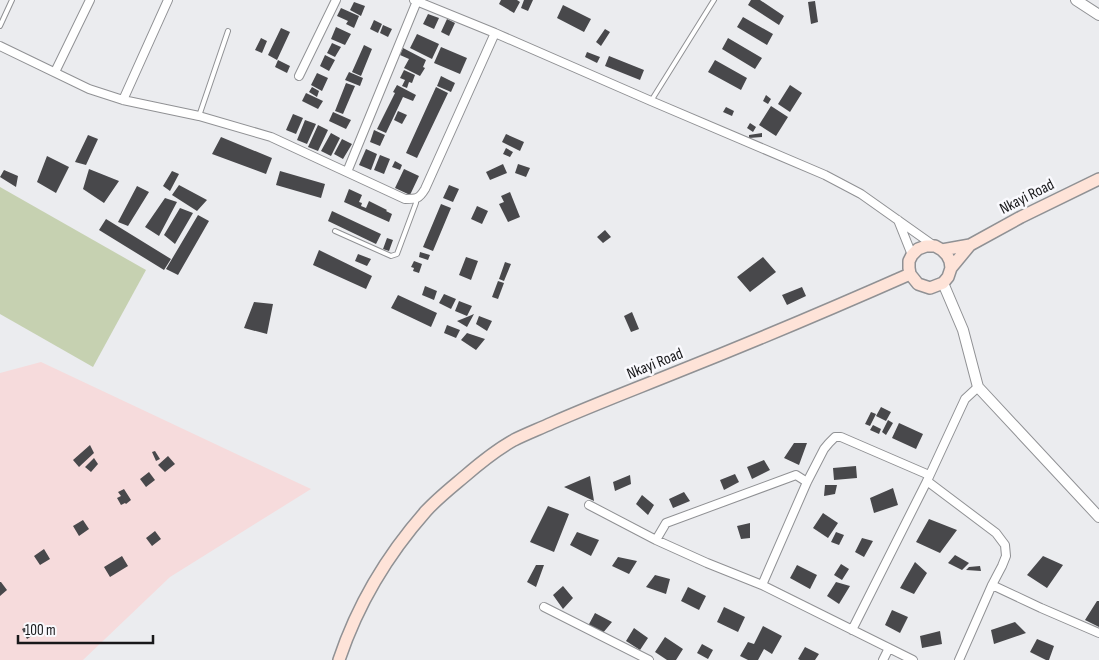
<svg xmlns="http://www.w3.org/2000/svg" width="1099" height="660" font-family="'Sofia Sans Condensed',sans-serif">
	<style>
		.education { fill: #f6dbdc }
		.green { fill: #c6d1b1 }
		.building { fill: #48484b }
		.lines { fill: none; stroke-linecap: round; stroke-linejoin: round }
		.service-casing { stroke: #909194; stroke-width: 6 }
		.minor-casing { stroke: #909194; stroke-width: 10 }
		.tertiary-casing { stroke: #909194; stroke-width: 12 }
		.secondary-casing { stroke: #909194; stroke-width: 14 }
		.service { stroke: #fff; stroke-width: 4 }
		.minor { stroke: #fff; stroke-width: 8 }
		.tertiary { stroke: #fff; stroke-width: 10 }
		.secondary { stroke: #fee3d8; stroke-width: 11 }
		.labels { text-anchor: middle; dominant-baseline: central; stroke-width: 5; stroke-linejoin: round; paint-order: stroke }
		.street-label { font-size: 16px; fill: #18181a; stroke: #f9f9fd }
	</style>
	<rect width="100%" height="100%" fill="#ebecef"/>
	<path class="education" d="M41 362 311 489 170 577 83 660H0V373Z"/>
	<path class="green" d="M0 187 146 270 93 367 0 314Z"/>
	<path class="building" d="M501 0H517L520 2 514 13 499 4Z
		M524 0H533L528 11 521 8Z
		M751 0H760L784 16 779 25 748 5Z
		M815 1 818 22 811 24 808 2Z
		M354 2 365 6 361 16 350 10Z
		M563 5 591 19 584 32 557 18Z
		M341 8 359 16 354 28 346 24 348 21 337 16Z
		M428 14 439 18 434 29 423 24Z
		M743 17 773 34 767 45 737 27Z
		M447 19 455 23 449 36 441 32Z
		M374 20 382 24 378 33 370 29Z
		M383 25 392 29 388 37 380 33Z
		M336 27 351 34 345 45 331 39Z
		M281 28 290 32 277 60 268 55Z
		M605 29 610 32 601 46 596 42Z
		M417 34 439 44 432 59 410 48Z
		M261 38 267 41 262 53 255 50Z
		M728 38 762 58 755 69 722 49Z
		M332 43 341 47 335 57 327 53Z
		M364 45 372 49 361 76 352 72Z
		M441 47 467 58 460 74 434 63Z
		M403 48 426 60 423 67 425 68 420 76 404 68 409 59 400 55Z
		M587 52 600 57 597 63 585 57Z
		M325 55 335 60 329 71 320 66Z
		M609 56 644 70 640 80 605 66Z
		M278 60 290 66 287 73 275 67Z
		M715 60 747 78 741 90 708 72Z
		M404 70 415 75 412 83 409 82 407 88 402 86 405 80 400 78Z
		M349 72 363 78 360 86 345 80Z
		M317 73 328 78 322 91 311 85Z
		M441 76 455 83 451 92 437 86Z
		M346 83 355 86 343 114 335 111Z
		M397 85 416 95 413 101 403 97 386 133 377 129 395 93 393 92Z
		M790 85 802 93 790 112 778 104Z
		M312 87 319 91 317 97 309 92Z
		M436 87 448 93 417 158 406 153Z
		M306 93 323 101 318 109 302 101Z
		M766 95 771 99 768 104 763 101Z
		M771 106 788 117 776 136 759 125Z
		M726 107 734 111 732 116 723 112Z
		M398 111 407 115 402 124 394 120Z
		M333 112 351 120 346 129 329 121Z
		M293 114 303 118 296 134 286 130Z
		M305 120 316 124 307 144 297 140Z
		M750 123 756 127 753 132 747 128Z
		M318 125 328 130 318 151 308 147Z
		M374 130 385 135 380 146 370 142Z
		M331 133 340 138 331 156 321 151Z
		M762 133V137L749 138V135Z
		M506 134 524 142 520 151 502 142Z
		M88 135 98 139 86 165 75 162Z
		M221 137 272 158 266 174 212 154Z
		M342 139 352 144 343 159 334 154Z
		M506 148 513 152 510 157 503 154Z
		M366 149 377 154 371 170 359 165Z
		M380 155 390 159 384 174 374 170Z
		M47 156 69 167 56 193 37 182Z
		M395 161 402 165 400 170 392 167Z
		M503 164 507 173 490 180 486 172Z
		M518 164 530 168 526 177 515 173Z
		M89 169 119 181 104 203 83 189Z
		M404 169 419 176 410 195 395 188Z
		M4 170 18 176 16 187 0 177Z
		M172 171 179 174 170 191 163 186Z
		M280 171 325 184 321 198 276 185Z
		M179 185 207 200 197 211 172 195Z
		M449 185 459 189 453 202 443 198Z
		M137 186 149 192 128 226 118 222Z
		M349 189 362 195 359 202 362 203 361 206 366 208 369 201 387 210 386 211 392 214 389 222 344 202Z
		M510 192 520 217 508 222 499 204 504 202 501 196Z
		M165 198 177 202 159 236 145 227Z
		M441 204 451 208 433 251 423 247Z
		M477 206 488 211 482 224 471 219Z
		M180 208 193 213 175 244 164 235Z
		M332 211 381 234 376 244 328 221Z
		M198 215 209 221 178 275 166 269Z
		M106 219 171 259 164 270 99 230Z
		M605 230 611 237 603 243 597 237Z
		M387 238 393 240 389 251 383 249Z
		M319 250 372 276 366 289 313 265Z
		M420 252 430 255 428 260 419 257Z
		M358 254 371 259 367 266 355 261Z
		M466 257 478 261 471 280 459 275Z
		M763 257 776 272 750 292 737 277Z
		M414 261 422 264 419 273 413 271 414 268 411 267Z
		M505 262 511 264 504 281 499 279Z
		M498 281 504 283 498 299 492 297Z
		M425 286 437 291 434 300 422 295Z
		M802 287 806 296 787 305 782 295Z
		M444 294 456 299 451 309 439 303Z
		M398 295 437 313 431 327 391 308Z
		M459 301 472 306 467 316 455 311Z
		M254 302 273 304 267 334 244 328Z
		M632 312 639 329 631 332 624 316Z
		M474 314 467 327 457 321 467 317Z
		M479 316 492 321 487 331 476 324Z
		M447 325 460 330 456 338 444 333Z
		M467 333 485 339 476 350 461 340Z
		M881 407 891 412 886 421 876 416Z
		M871 412 876 414 870 426 865 424Z
		M888 420 893 423 886 435 882 432Z
		M899 423 923 434 916 449 892 438Z
		M873 425 881 429 879 434 870 430Z
		M794 443H807L799 465 784 458Z
		M90 445 94 453 79 467 73 460Z
		M155 451 160 459 156 461 152 452Z
		M168 456 175 464 165 472 158 465Z
		M94 458 98 464 91 472 85 467Z
		M764 460 770 470 752 479 747 467Z
		M856 466 857 478 834 480 833 468Z
		M149 472 155 480 146 487 140 479Z
		M735 474 739 482 724 490 720 480Z
		M630 475 631 484 615 491 613 482Z
		M590 476 594 501 564 487Z
		M825 485H837L835 494 824 496Z
		M893 488 898 505 874 513 870 498Z
		M124 489 131 500 126 504 125 503 121 505 117 498 121 496 118 492Z
		M684 492 690 501 673 508 669 499Z
		M642 495 654 505 648 515 636 504Z
		M548 506 569 514 554 552 530 542Z
		M823 513 838 523 828 538 813 528Z
		M929 519 957 530 940 553 916 542Z
		M83 520 89 529 79 536 73 526Z
		M750 523V538L741 539 737 526Z
		M155 531 161 539 152 546 146 538Z
		M577 532 599 540 591 556 570 545Z
		M836 532 844 535 839 545 831 542Z
		M862 538 873 541 864 557 855 552Z
		M44 549 50 559 40 565 34 556Z
		M955 555 969 563 962 570 948 563Z
		M122 556 128 566 110 577 104 567Z
		M1043 556 1063 565 1047 588 1027 575Z
		M618 557 637 561 629 574 612 566Z
		M915 562 927 573 914 594 900 588Z
		M841 564 849 569 842 580 834 575Z
		M536 565H544L536 587 527 582Z
		M797 565 817 575 810 589 790 578Z
		M980 566 981 571 966 570 969 567Z
		M655 575 670 579 666 594 646 587Z
		M0 582H1L7 590 0 596Z
		M836 582 850 586 839 604 827 596Z
		M563 586 573 598 563 609 553 595Z
		M688 587 706 596 699 610 681 601Z
		M1097 601H1099V627L1085 620Z
		M724 607 745 617 738 632 717 622Z
		M892 610 908 617 900 633 885 625Z
		M595 613 612 622 602 634 588 626Z
		M1015 622 1026 633 994 644 991 630Z
		M30 625 35 634 27 639 22 629Z
		M763 626 782 636 772 654 764 649 758 660H748L740 656 748 642 754 644Z
		M634 628 648 638 640 650 626 641Z
		M940 631 942 644 922 648 920 636Z
		M665 637 683 649 676 660H667L655 652Z
		M1037 639 1054 646 1049 660H1046L1030 652Z
		M702 644 713 650 708 659 697 653Z
		M805 647 819 654 815 660H800L798 659Z"/>
	<g class="lines">
		<defs>
			<path id="service" d="M0 26 12 0
				M651 101 714 0
				M199 116 228 31
				M335 231 391 256 397 254 416 203V199"/>
			<path id="minor" d="M414 0 495 33 651 101 825 175 861 194 933 245
				M0 46 89 89 123 100 199 116 271 137 405 199C417 199 419 199 425 189L495 33
				M55 72 90 0
				M299 76 336 0
				M123 100 168 0
				M347 172 417 1
				M898 220 912 255
				M927 481 996 533 1005 545 1006 556 1002 566 992 585 959 660
				M589 505 656 540 707 563 762 585 913 660
				M656 540 666 523 796 475 807 482
				M762 585 807 482 824 449 829 443 835 437H841L929 475
				M992 585 1041 608 1099 633
				M544 607 649 660
				M852 630 927 481 965 399 978 387
				M883 660 889 648"/>
			<path id="tertiary" d="M1076 0 1099 15
				M943 283 963 330 978 387 1099 517"/>
			<path id="secondary" d="M942 250 947 255 950 261 951 268 948 277 943 283 930 288 918 284 910 274 909 268V261L912 255 918 249 926 246H935L942 250 970 245 1021 217 1099 179
				M951 268 970 245
				M339 660C357 606 388 554 426 511 438 498 452 487 465 476 480 463 496 450 514 440 526 434 539 429 552 423 593 405 635 389 677 372 755 341 833 308 910 274"/>
		</defs>
		<use href="#service" class="service-casing"/>
		<use href="#minor" class="minor-casing"/>
		<use href="#tertiary" class="tertiary-casing"/>
		<use href="#secondary" class="secondary-casing"/>
		<use href="#service" class="service"/>
		<use href="#minor" class="minor"/>
		<use href="#tertiary" class="tertiary"/>
		<use href="#secondary" class="secondary"/>
	</g>
	<g class="labels">
		<g class="street-label">
			<text transform="translate(1027 197) rotate(-27)">Nkayi Road</text>
			<text transform="translate(655 364) rotate(-22)">Nkayi Road</text>
		</g>
	</g>
	<path d="M18 635v8h135v-8" fill="none" stroke="#18181a" stroke-width="2.5"/>
	<text x="25" y="635" font-size="15" fill="#18181a" stroke="#f9f9fd" stroke-width="4" paint-order="stroke">100 m</text>
</svg>
